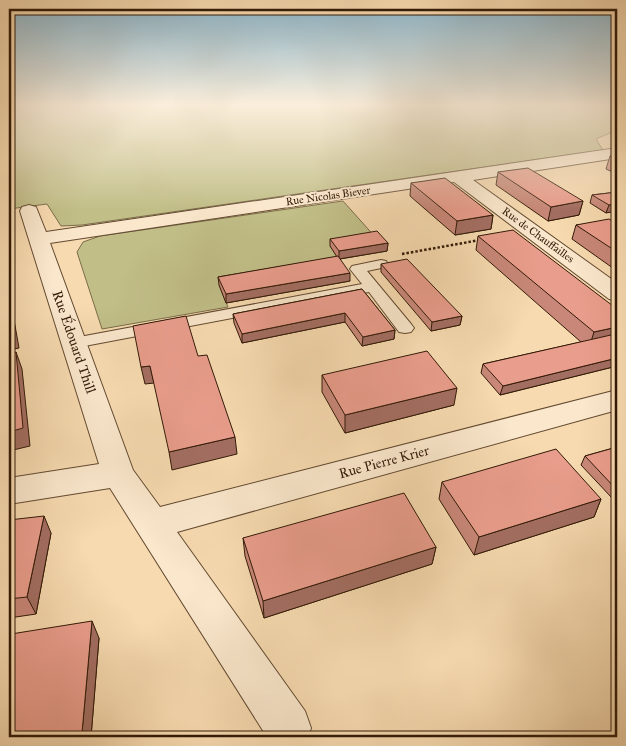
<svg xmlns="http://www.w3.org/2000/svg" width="626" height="746" font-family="'IM FELL Great Primer',serif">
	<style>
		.green { fill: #c1be88; stroke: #7a6c48 }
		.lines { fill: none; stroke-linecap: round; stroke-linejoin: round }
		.service-casing { stroke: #634a31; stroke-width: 2 }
		.minor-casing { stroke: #634a31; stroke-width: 2 }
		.path { stroke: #321a07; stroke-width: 2.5; stroke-dasharray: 2.5 2; stroke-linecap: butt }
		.service { fill: #fae7cc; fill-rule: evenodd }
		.minor { fill: #fae7cc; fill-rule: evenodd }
		.wall { fill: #c88778; stroke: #321a07 }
		.shaded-wall { fill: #a36e62; stroke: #321a07 }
		.building { fill: #e99d8c; stroke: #321a07 }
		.labels { text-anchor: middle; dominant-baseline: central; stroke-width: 4; stroke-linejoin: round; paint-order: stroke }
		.far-street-label { font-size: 11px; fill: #321a07; stroke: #fae7cc }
		.street-label { font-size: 14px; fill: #321a07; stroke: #fae7cc }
	</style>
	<rect width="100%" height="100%" fill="#f7dab0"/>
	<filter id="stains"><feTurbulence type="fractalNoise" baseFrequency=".004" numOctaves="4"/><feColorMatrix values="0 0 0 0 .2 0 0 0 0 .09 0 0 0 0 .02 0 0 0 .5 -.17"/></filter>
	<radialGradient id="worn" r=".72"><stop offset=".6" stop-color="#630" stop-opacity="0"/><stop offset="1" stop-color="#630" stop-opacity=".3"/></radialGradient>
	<path class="green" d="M9 106H617V130L596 139 603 150 82 225 61 226 47 204 9 209Z
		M343 201 377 239 330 246 343 264 219 285 228 307 102 329 77 252 83 242 100 236Z"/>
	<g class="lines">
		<defs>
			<path id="service" d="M381 260 386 261 388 264 386 267 367 271 411 324 414 328 411 332 405 333 399 332 369 292 74 348 68 347 65 343 68 339 74 338 362 284 350 269 352 266Z"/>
			<path id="minor" d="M617 148V158L473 180 617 283V301L609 299 454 182 50 243 133 470 160 507 617 390V410L177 532 305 711 311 728 308 737H267L110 488 9 504V478L99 464 20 211 22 207 29 205 36 207 46 232Z"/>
		</defs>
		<use href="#service" class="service-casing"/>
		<use href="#minor" class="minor-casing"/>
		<path class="path" d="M402 254 480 240"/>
		<use href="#service" class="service"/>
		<use href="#minor" class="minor"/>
	</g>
	<path class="wall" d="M617 155V174L606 169 610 156Z
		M498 172 583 201 579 215 548 221 496 185Z
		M411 183 493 215 491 229 455 235 410 196Z
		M617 192 606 213 590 203 592 195Z
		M617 224V271L572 239 576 225Z
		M478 236 617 309V366L500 395 481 373 483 364 581 342 476 250Z
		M330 239 388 243 387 251 340 259 350 281 226 303 219 285 218 277 337 257 330 246Z
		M381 264 462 316 460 325 431 331 381 272Z
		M362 289 395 330 394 339 362 346 345 322 242 343 234 323 233 314Z
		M322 375 454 405 345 433 322 392Z
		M617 447V497L612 498 581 465 585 456Z
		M442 482 601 499 594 517 474 555 439 499Z
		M9 520 51 533 36 614 9 618Z
		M243 538 436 547 432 564 264 618 245 556Z
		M99 638 91 737H9Z"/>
	<path class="shaded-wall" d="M583 201 579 215 548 221 551 207Z
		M617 204V211L606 213 609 205Z
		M493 215 491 229 455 235 457 221Z
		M388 243 387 251 339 259V251Z
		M350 273V281L226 303V294Z
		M9 298 11 303 19 348 9 350Z
		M345 313V322L242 343V334Z
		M462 316 460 325 431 331 432 322Z
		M617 327V342L589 348 594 332Z
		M395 330 394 339 362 346 363 337Z
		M16 352 22 369 30 446 9 451V432Z
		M617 358V366L500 395 503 386Z
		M150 366 154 383 145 384 141 367Z
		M457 388 454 405 345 433V415Z
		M235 437 237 454 172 470 169 452Z
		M616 489H617V497L612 498Z
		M601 499 594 517 474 555 479 537Z
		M44 516 51 533 36 614 27 597Z
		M436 547 432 564 264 618 263 601Z
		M92 621 99 638 91 737H84L82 733Z"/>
	<path class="building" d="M617 155V160L610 156Z
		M528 168 583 201 551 207 498 172Z
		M445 178 493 215 457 221 411 183Z
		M617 192V204L609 205 592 195Z
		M609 219 617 224V252L576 225Z
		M513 230 617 309V327L594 332 478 236Z
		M377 231 388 243 339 251 330 239Z
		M338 256 350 273 226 294 218 277Z
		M407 259 462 316 432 322 381 264Z
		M362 289 395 330 363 337 345 313 242 334 233 314Z
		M9 309 13 332H9Z
		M186 316 198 356 207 355 235 437 169 452 150 366 141 367 133 326Z
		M611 335 617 340V358L503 386 483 364Z
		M427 351 457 388 345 415 322 375Z
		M16 352 23 428 9 432V354Z
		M617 447V489H616L585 456Z
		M556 449 601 499 479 537 442 482Z
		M404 493 436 547 263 601 243 538Z
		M44 516 27 597 9 599V520Z
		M92 621 82 733 60 737H9V645L11 634Z"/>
	<linearGradient id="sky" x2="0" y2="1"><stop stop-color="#8ab7cf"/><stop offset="0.5" stop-color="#fbeedb"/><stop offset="1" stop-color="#fbeedb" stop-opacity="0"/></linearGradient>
	<rect width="626" height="210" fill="url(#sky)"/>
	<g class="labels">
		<g class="far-street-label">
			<text transform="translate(328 196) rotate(-8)">Rue Nicolas Biever</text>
			<text transform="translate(538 235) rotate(36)">Rue de Chauffailles</text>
		</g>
		<g class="street-label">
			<text transform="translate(74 342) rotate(71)">Rue Édouard Thill</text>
			<text transform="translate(384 462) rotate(-15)">Rue Pierre Krier</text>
		</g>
	</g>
	<rect width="626" height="746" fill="none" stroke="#f7dab0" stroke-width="30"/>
	<rect x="10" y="10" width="606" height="726" fill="none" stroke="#321a07" stroke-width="2.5"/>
	<rect x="15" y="15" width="596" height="716" fill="none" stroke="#321a07"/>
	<rect width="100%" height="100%" filter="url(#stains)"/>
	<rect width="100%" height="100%" fill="url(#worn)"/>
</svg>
